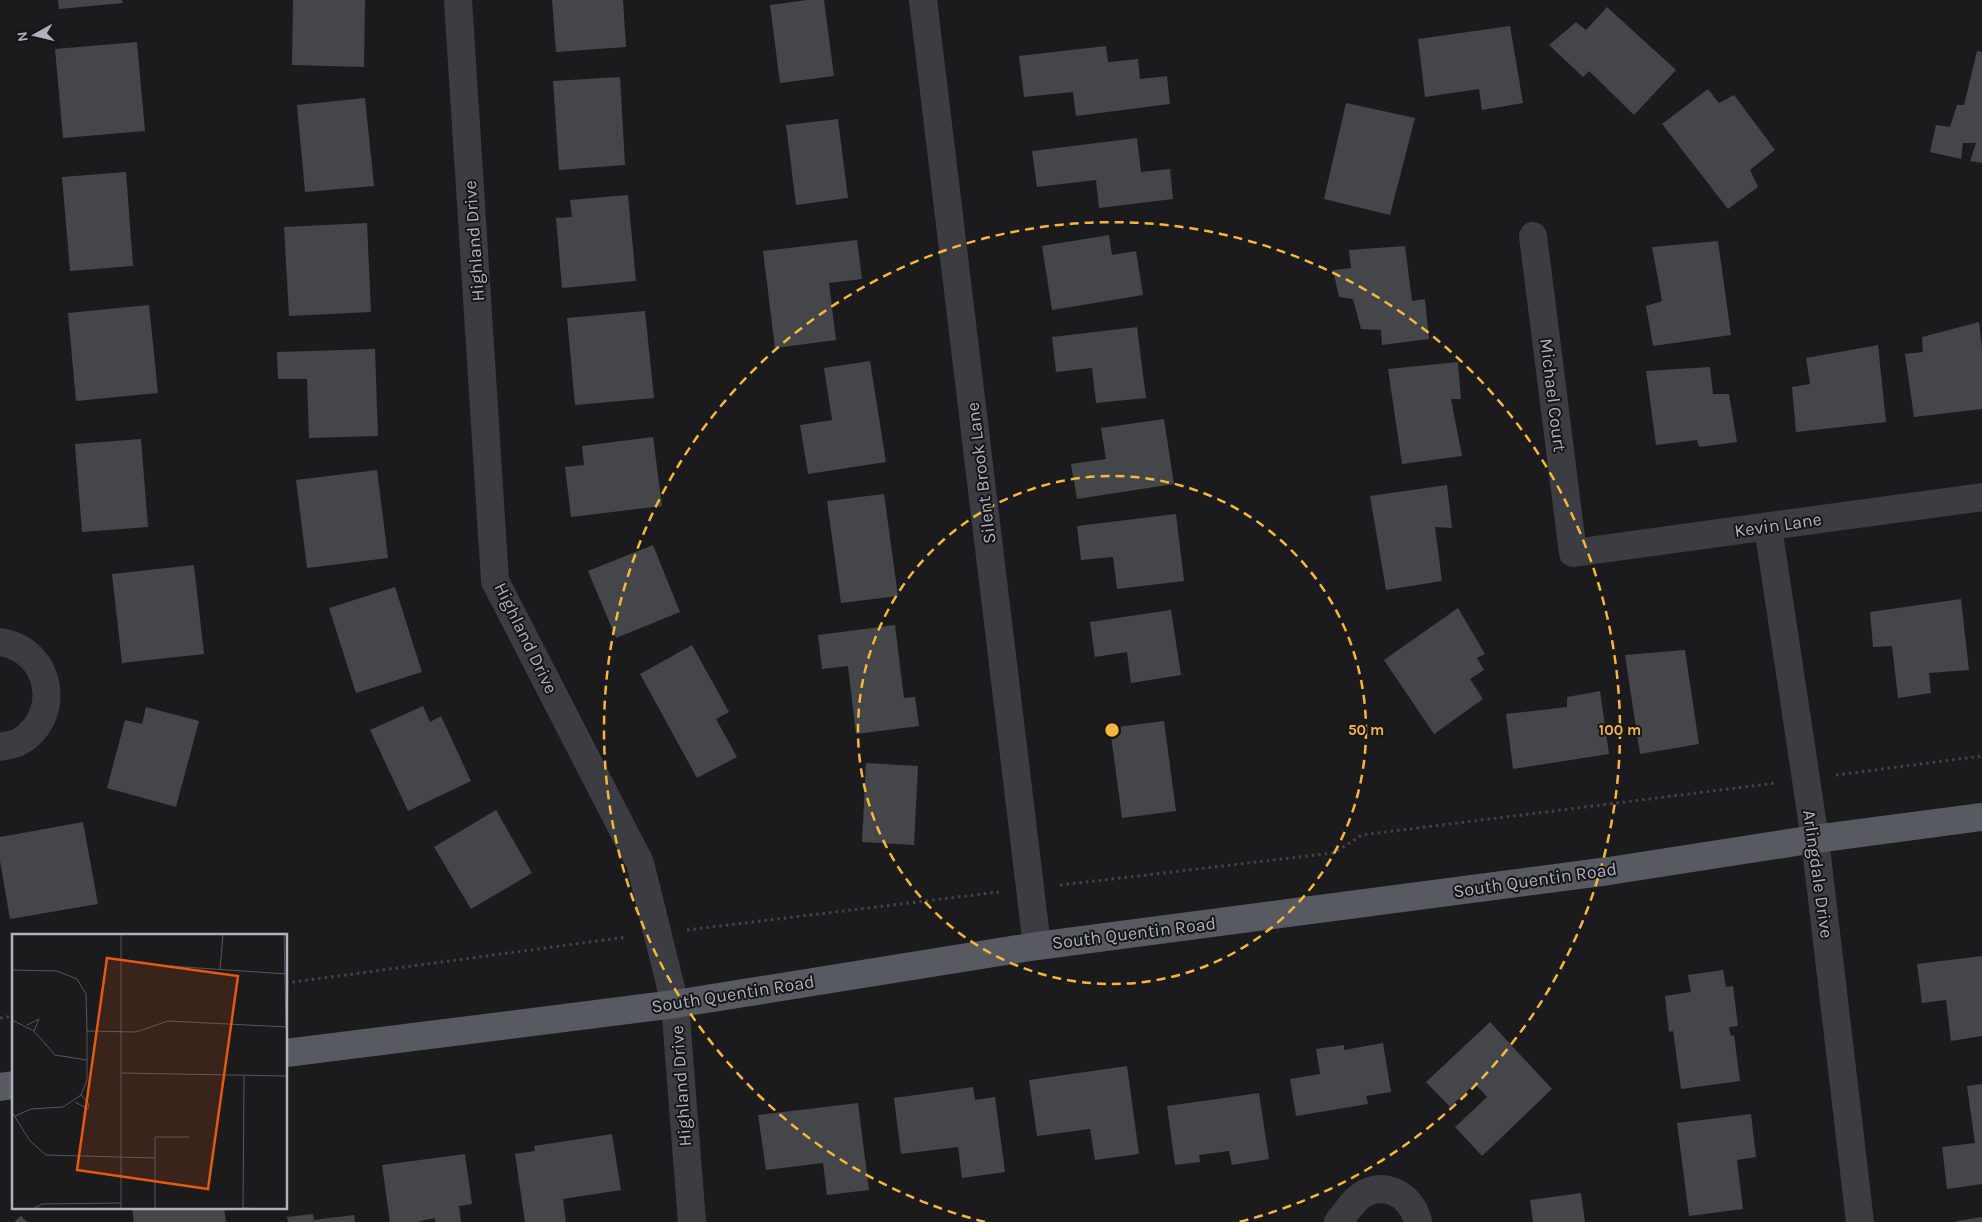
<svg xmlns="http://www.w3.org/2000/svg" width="1982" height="1222" font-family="Karla,sans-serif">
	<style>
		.building { fill: #45464a }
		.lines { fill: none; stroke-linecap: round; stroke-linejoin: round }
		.path { stroke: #414449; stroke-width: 3; stroke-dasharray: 2.5 4; stroke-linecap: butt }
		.minor { stroke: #3b3d42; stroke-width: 28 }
		.major { stroke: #575a61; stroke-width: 28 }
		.ring { fill: none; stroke: #f7b739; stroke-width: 2.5; stroke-dasharray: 9 6 }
		.labels { text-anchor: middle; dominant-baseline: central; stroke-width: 4; stroke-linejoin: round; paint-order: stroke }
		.street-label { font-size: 18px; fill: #adb2bd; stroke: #161618 }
		.inset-road { fill: none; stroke: #55575d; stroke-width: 1 }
		.view { fill: #e8590c; fill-opacity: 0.15; stroke: #e8590c; stroke-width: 2.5 }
		.inset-edge { fill: none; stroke: #adb2bd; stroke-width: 2.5 }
		.centre { fill: #f7b739; stroke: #161618; stroke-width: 2.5 }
		.ring-label { font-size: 15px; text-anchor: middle; font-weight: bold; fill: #f7b739; stroke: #161618; stroke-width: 4; stroke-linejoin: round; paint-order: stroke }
	</style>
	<rect width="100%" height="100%" fill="#1b1b1d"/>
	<path class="building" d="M58 0H122L123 3 59 9Z
		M293 0H365L364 67 292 65Z
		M552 0H623L626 47 556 52Z
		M807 0H824L834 76 780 83 770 5Z
		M1607 7 1676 70 1634 115 1589 71 1583 77 1549 45 1576 22 1586 30Z
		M1510 26 1523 103 1482 110 1479 89 1425 97 1418 39Z
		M137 42 145 131 63 138 55 49Z
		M1106 46 1108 62 1138 59 1140 79 1167 76 1170 104 1076 116 1073 92 1024 97 1019 56Z
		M1977 51 1982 52V163L1970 161 1976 143H1963L1961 159 1930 152 1936 125 1950 127 1957 105H1964Z
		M620 77 625 165 559 170 553 81Z
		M1708 89 1719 103 1734 95 1775 150 1750 170 1758 187 1728 209 1662 124Z
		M365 98 374 186 305 192 297 105Z
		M1346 103 1415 118 1390 215 1324 199Z
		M838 119 848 198 796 205 786 125Z
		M1137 138 1141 172 1170 169 1173 199 1099 208 1096 180 1037 187 1032 151Z
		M126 172 133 266 70 271 62 177Z
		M628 195 636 281 562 288 556 218 572 217 570 200Z
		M367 223 371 312 289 316 284 227Z
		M1109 235 1112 255 1136 251 1143 295 1052 310 1042 246Z
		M857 240 862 279 829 283 836 340 775 348 763 251Z
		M1718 241 1731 335 1653 346 1646 306 1662 301 1652 247Z
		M1405 246 1412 301 1425 299 1429 339 1382 345 1381 330 1361 329 1353 299 1339 297 1333 270 1351 268 1349 250Z
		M149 305 158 393 76 401 68 313Z
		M645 311 654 398 575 405 567 318Z
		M1979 322 1982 347V409L1914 417 1905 354 1923 352 1922 337Z
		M1137 327 1146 398 1096 403 1092 368 1056 372 1052 337Z
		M1878 345 1886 422 1796 432 1792 387 1810 384 1806 358Z
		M375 349 378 436 309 438 307 379H278L277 352Z
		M870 361 886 462 808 474 800 425 832 420 824 368Z
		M1458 362 1461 399H1451L1462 456 1402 464 1388 369Z
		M1710 367 1713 394H1729L1737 442 1699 447 1697 440 1656 445 1646 371Z
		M1164 419 1174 484 1077 499 1071 464 1106 459 1101 428Z
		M653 437 662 506 571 517 565 467 584 465 582 446Z
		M141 439 148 527 82 532 75 444Z
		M377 470 388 558 307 568 296 480Z
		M1447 485 1452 528 1435 527 1442 581 1386 590 1370 496Z
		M884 494 898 596 841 603 827 501Z
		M1176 514 1184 581 1117 589 1113 557 1081 560 1077 526Z
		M653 545 680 612 616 638 588 571Z
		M194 565 204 654 122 663 112 574Z
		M395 587 422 672 356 693 329 608Z
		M1961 599 1969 670 1929 673 1931 693 1898 698 1892 646 1873 647 1870 612Z
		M1458 608 1485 654 1477 658 1484 670 1470 679 1483 699 1434 734 1384 660Z
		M1171 610 1181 675 1131 683 1127 652 1095 657 1090 622Z
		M895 625 904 698 915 697 919 726 856 734 848 666 822 669 818 635Z
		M692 645 729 712 716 719 737 757 697 778 640 674Z
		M1685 650 1699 744 1640 754 1625 655Z
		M1600 691 1609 754 1513 769 1506 714 1567 707V697Z
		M423 706 430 722 441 716 471 781 408 811 370 730Z
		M146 707 199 721 176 807 107 788 125 720 142 724Z
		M1164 721 1176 811 1122 818 1110 728Z
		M866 763 918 766 914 845 862 842Z
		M496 810 532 873 471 909 434 847Z
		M83 822 98 904 10 919 0 861V837Z
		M1982 956V1036L1951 1041 1946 1000 1922 1003 1917 964Z
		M1723 970 1726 987 1733 986 1738 1026 1729 1027 1731 1036 1734 1035 1740 1081 1681 1089 1673 1031 1669 1032 1665 996 1691 992 1688 975Z
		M1490 1022 1552 1089 1482 1156 1455 1127 1487 1097 1475 1084 1450 1107 1426 1082Z
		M1383 1043 1391 1092 1366 1096 1368 1104 1296 1116 1290 1079 1320 1074 1316 1049 1344 1045V1050Z
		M1127 1066 1139 1154 1095 1160 1090 1129 1037 1136 1029 1080Z
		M1982 1084V1184L1947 1189 1942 1147 1975 1143 1967 1086Z
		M973 1087 975 1100 995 1097 1005 1172 962 1178 958 1147 901 1154 894 1098Z
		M1259 1093 1269 1159 1232 1165 1229 1151 1199 1155 1200 1162 1175 1165 1167 1106Z
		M858 1103 869 1190 827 1195 823 1163 766 1170 758 1115Z
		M1751 1114 1756 1157 1737 1160 1743 1209 1689 1216 1677 1123Z
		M612 1134 621 1190 563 1199 566 1222H525L515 1154 535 1151 534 1146Z
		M465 1154 472 1204 459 1206 461 1222H435V1218L417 1222H390L382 1165Z
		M1581 1193 1585 1222H1533L1530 1200Z
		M137 1208H224L226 1222H134L132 1209Z
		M313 1214 314 1220 354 1215 355 1222H288L287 1217Z
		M21 1216 27 1222H14Z
		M1982 1217V1222H1956V1221Z"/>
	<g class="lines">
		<path class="path" d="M1836 775 1982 756
			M1060 885 1334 853 1362 835 1776 783
			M687 930 999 892
			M286 983 627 937
			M0 1018 14 1016"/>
		<path class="minor" d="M458 0 495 581 640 863 675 1004 692 1222
			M923 0 1037 946
			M1533 236 1573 553 1982 497
			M1768 527 1815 839 1860 1222
			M0 642C51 649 64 716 19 742 14 745 6 745 0 747
			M1338 1222C1344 1215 1349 1207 1356 1200 1379 1177 1412 1193 1418 1222"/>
		<path class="major" d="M286 1053 675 1004 1037 946 1609 871 1815 839 1982 817
			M0 1087 14 1085"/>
	</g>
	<g class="ring">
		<circle cx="1112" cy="730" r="254"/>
		<path d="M985 1222A508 508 0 1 1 1239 1222"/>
	</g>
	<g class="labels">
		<g class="street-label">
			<text transform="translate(474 241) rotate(-94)">Highland Drive</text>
			<text transform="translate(1553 395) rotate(83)">Michael Court</text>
			<text transform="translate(981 473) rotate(-97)">Silent Brook Lane</text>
			<text transform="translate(1778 525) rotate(-8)">Kevin Lane</text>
			<text transform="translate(526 638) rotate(64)">Highland Drive</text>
			<text transform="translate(1818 874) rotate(82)">Arlingdale Drive</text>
			<text transform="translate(1535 880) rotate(-8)">South Quentin Road</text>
			<text transform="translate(1134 933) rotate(-7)">South Quentin Road</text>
			<text transform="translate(733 994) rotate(-9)">South Quentin Road</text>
			<text transform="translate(681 1086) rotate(-94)">Highland Drive</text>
		</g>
	</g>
	<g transform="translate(12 934)">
		<rect width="275" height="275" fill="#1b1b1d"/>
		<path class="inset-road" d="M272 0 274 93M157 32 275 40M0 36 45 37 65 45 74 60 75 97V146L69 161 51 173 19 175 3 182M208 36 211 0M0 86 22 97 43 121 75 126M15 91 27 85 22 97M75 97 124 98 156 87 275 93M109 139 275 142M63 168 76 175 77 170 69 161M0 178 18 207 34 221 143 224M231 274 258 275M21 275 30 270 109 269M109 275V0M143 275V203H177M231 275 232 142"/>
		<path class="view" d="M95 24 226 42 196 255 65 236Z"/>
		<rect width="275" height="275" class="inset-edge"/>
	</g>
	<circle cx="1112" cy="730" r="8" class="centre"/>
	<g class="ring-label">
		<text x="1366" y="735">50 m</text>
		<text x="1620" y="735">100 m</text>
	</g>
	<g transform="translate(35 35) rotate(262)" stroke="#161618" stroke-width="4" paint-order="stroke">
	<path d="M0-4L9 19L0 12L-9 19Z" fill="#adb2bd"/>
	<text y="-8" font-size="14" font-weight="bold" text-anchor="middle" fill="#adb2bd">N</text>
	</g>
</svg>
